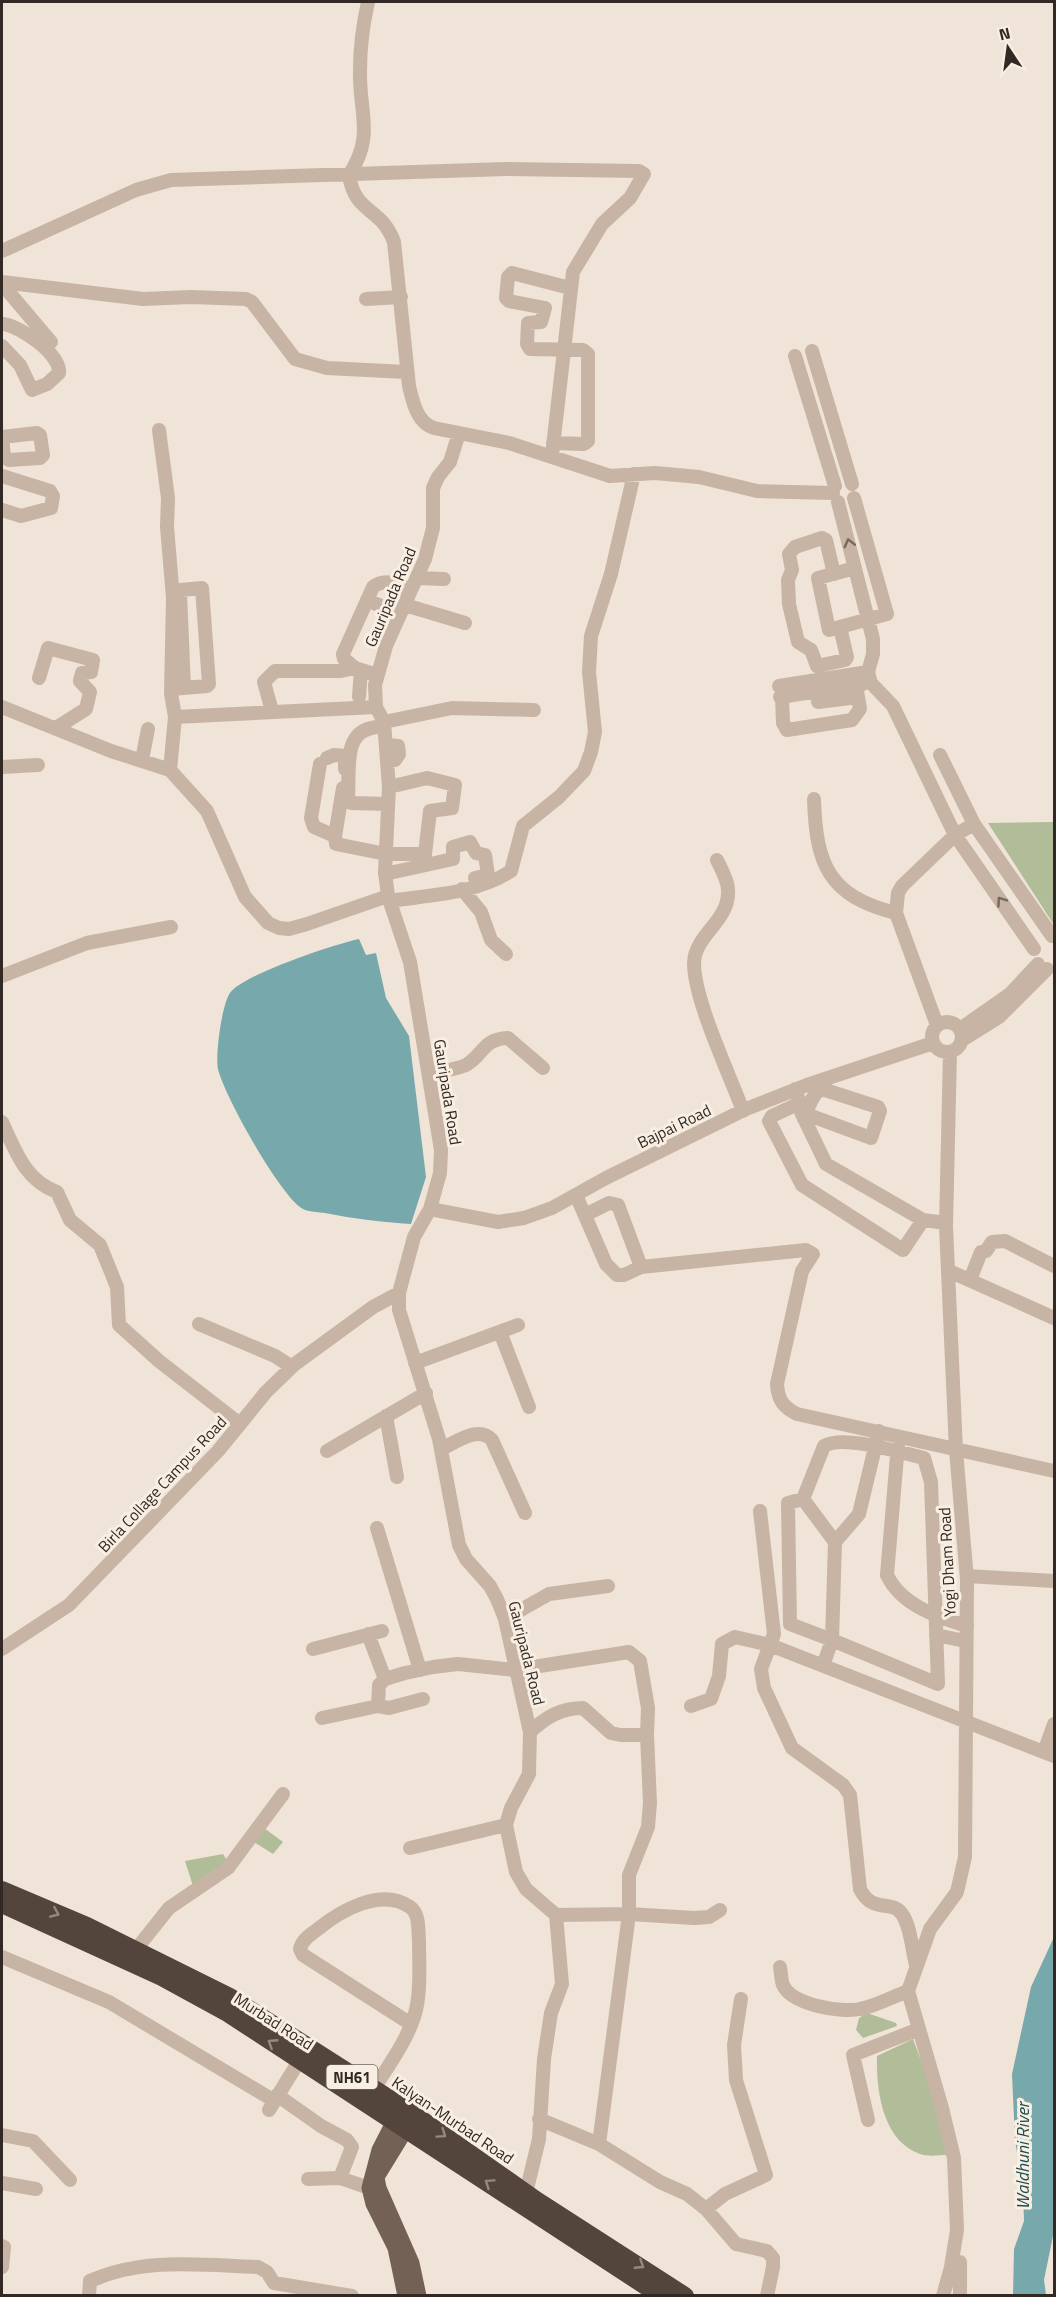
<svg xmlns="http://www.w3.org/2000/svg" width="1056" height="2297" font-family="'Titillium Web',sans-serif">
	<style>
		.green { fill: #b0bd98 }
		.water { fill: #77a8ab }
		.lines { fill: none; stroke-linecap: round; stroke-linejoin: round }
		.minor { stroke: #c7b4a4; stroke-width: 14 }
		.major { stroke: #746156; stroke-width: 15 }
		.highway { stroke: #53443c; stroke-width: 18 }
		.oneway { stroke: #75685e }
		.oneway2 { stroke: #95887e }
		.labels { text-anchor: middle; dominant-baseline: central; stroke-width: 6; stroke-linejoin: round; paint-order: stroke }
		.shield { fill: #f8eee2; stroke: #6d645e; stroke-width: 1.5 }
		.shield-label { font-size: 15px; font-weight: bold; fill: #322925 }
		.street-label { font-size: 16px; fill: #322925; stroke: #f8eee2 }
		.water-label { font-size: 18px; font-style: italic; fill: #1d4d51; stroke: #f8eee2 }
	</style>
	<rect width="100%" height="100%" fill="#efe4d7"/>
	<path class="green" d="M1054 822V925L988 823Z
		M264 1828 283 1842 273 1854 254 1842Z
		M223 1854 228 1862 193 1886 185 1861Z
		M867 2013 896 2023 897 2026 863 2038 856 2030 859 2018Z
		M913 2039 938 2106 948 2155C939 2155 928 2157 920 2154 882 2141 876 2089 877 2056Z"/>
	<path class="water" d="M359 939 366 955 376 953 386 998 409 1036 426 1177 411 1224C382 1222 354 1219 325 1213 319 1212 308 1212 303 1209 280 1196 224 1095 218 1069 215 1055 222 1004 230 993 242 975 335 944 359 939Z
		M1054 1937V2231L1044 2280 1046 2295H1013L1014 2249 1024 2221 1023 2189 1015 2140 1012 2074 1031 1987Z"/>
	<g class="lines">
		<path class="minor" d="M349 175C355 215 381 206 394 242L409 386C413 402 417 423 434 428L509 443 610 476 655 473 699 477 757 491 833 493
			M349 175C375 136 359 113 360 71 360 48 363 24 368 2
			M2 251 136 190 171 180 506 169 639 171 644 174 630 198 602 224 573 272 552 455
			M2 282 143 299 191 297 246 299 252 302 295 359 327 368 406 372
			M2 284 51 342
			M366 299 401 297
			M2 346 20 365 32 390 47 384 59 373C61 354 20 326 3 324
			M812 351 852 484
			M795 356 835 486
			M159 430 168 498 167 527 173 598 171 693 175 717
			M459 433 450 462 438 477 433 488V528L425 559 386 646 375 685 376 707 384 722 389 787 385 872 388 896 410 962 441 1150 440 1173 430 1209 414 1237 399 1293V1310L439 1439 459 1545 466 1559 490 1586 497 1599 505 1619 530 1732 529 1774 511 1808 506 1825 516 1872 526 1889 556 1915 562 1984 551 2013 544 2059 539 2139 524 2201
			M2 437 37 433 40 435 43 455 40 458 9 460 4 457 2 437
			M553 443 584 444 588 441V354L583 350 530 349 527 344 528 323 541 322 545 308 509 301 506 298 508 277 512 273 570 288
			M2 476 50 491 53 496 51 508 21 516 2 510
			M854 498 887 614 829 630 818 578 855 568
			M838 502 873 639V654L868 672 871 683 893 706 955 835 1034 949
			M834 574 826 540 822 538 795 547 789 554 792 570 788 580 789 604 798 642 811 650 817 666 845 660 847 657 840 627
			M418 578 444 579
			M367 600 386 608
			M405 605 465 623
			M355 668 344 659 343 654 373 587C382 580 391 582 402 585L408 596
			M39 678 48 648 93 660 91 672 82 673 80 681 90 692 86 709 56 728
			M779 686 868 672
			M171 689 207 686 209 684 202 588 181 590 180 593 184 688
			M359 697 361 670
			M780 697 863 684
			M782 697 783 723 787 730 852 720 860 709 856 685
			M818 702 858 697
			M2 707 111 751 170 770 207 811 245 897 268 923 279 928 289 929 307 924 388 896
			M272 711 264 682 275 671H341L355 668 377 675
			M384 722 452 708 534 710
			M384 727C341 725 350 766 348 799L351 803 388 804
			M386 745 398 746 399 754 395 760 387 762
			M940 755 974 824 1052 936
			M327 758 334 755 345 756V769
			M142 760 148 729
			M320 764 311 818 314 827 335 836 336 844 386 854H425L430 811 452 808 455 785 427 778 389 787
			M2 767 38 765
			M170 770 175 717 376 707
			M814 799C816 864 828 896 896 913L937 1025
			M335 836 343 788
			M717 860C721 869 728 880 728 890 730 921 695 934 694 963 694 1000 729 1073 743 1111
			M385 874 453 859V847L470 842 476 853 485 855 488 875 475 878
			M462 889 481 912 491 940 506 954
			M390 901C429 895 476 894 511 871L523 826 559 797 584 771 591 752 595 732 589 672 591 636 611 574 634 474
			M896 913 898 893 902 886 955 835 974 824
			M2 976 87 943 171 927
			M932 1037a15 15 0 1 1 30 0a15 15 0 1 1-30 0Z
			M960 1029 1010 994 1038 964
			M962 1040 999 1017 1047 969
			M429 1074C440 1071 455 1070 466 1065 484 1055 482 1039 508 1038L543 1068
			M795 1089 800 1103 772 1116 769 1121 802 1185 903 1250 923 1220 946 1223
			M801 1112 826 1164 923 1220
			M804 1119C808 1109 812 1093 822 1089L878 1107 880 1111 871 1138 806 1114
			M2 1122C16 1152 25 1180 57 1192L70 1220 100 1245 117 1287 119 1325 159 1361 240 1424
			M576 1195 606 1264 617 1275H624L641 1267 806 1250 813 1254 802 1271 777 1384C778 1400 783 1407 797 1414L1054 1471
			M430 1209 498 1222 524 1218 552 1208 606 1178 746 1109 807 1085 933 1043
			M585 1215 609 1203 618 1205 641 1267
			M949 1271 1054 1318
			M970 1280 981 1252 986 1251 992 1242 1005 1241 1054 1266
			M199 1324 275 1356 292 1367
			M500 1332 529 1407
			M415 1363 518 1325
			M386 1416 397 1477
			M898 1444 887 1575C901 1605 937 1617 967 1626
			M441 1449C457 1442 478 1425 492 1440L525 1513
			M327 1451 426 1393
			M803 1499 824 1446C844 1434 901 1453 924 1458L931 1482 938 1684 832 1640 835 1542 859 1514 879 1431
			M760 1511 774 1634 761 1669 764 1688 792 1748 843 1785 850 1795 860 1889C872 1914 892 1899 902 1914 911 1927 912 1950 916 1965
			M377 1528 420 1670
			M967 1576 1054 1581
			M505 1619 549 1594 608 1586
			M368 1634 385 1679
			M936 1635 965 1641
			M2 1649 69 1605 218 1451 266 1392 295 1364 373 1307 399 1293
			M313 1649 382 1631
			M823 1666 832 1640 790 1624 788 1503 803 1499 835 1542
			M378 1706 379 1685 385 1679 405 1673 433 1667 458 1664 514 1670 629 1652 640 1661 648 1708 647 1735
			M691 1706 711 1699 719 1676 722 1644 735 1637 770 1645 1054 1756
			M322 1718 378 1706 389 1708 423 1699
			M530 1732C546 1717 561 1708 583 1708L611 1733 621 1735H647L650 1803 648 1827 629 1875V1914L599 2144
			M1044 1752 1054 1724
			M410 1848 506 1825
			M556 1915 629 1914 694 1918 709 1917 720 1910
			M2 1957 109 2002 273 2100
			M130 1957 169 1908 228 1868 283 1794
			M780 1967C781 1972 781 1980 783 1985 792 2005 841 2013 860 2009 876 2006 892 1997 908 1991
			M373 2090C389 2065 412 2034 417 2005 421 1984 419 1961 419 1941 418 1930 420 1914 410 1907 381 1887 340 1911 318 1929 310 1935 302 1940 300 1949L303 1955 411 2024
			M277 2095 321 2126 347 2140 352 2147 340 2178 308 2179
			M269 2110 299 2061
			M539 2119 599 2144 660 2182 687 2194 706 2209 736 2244 767 2251 773 2258V2267L767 2296
			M868 2120 853 2055 919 2029
			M2 2135 33 2141 70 2180
			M340 2178 369 2188
			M2 2183 36 2189
			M706 2209 725 2194 766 2175 736 2080 734 2045 741 1999
			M2 2246 4 2247 2 2267
			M89 2296 90 2281C143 2257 201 2265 258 2267L267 2272 274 2283 352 2296
			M943 2296 951 2267 957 2230 954 2158 942 2108 908 1991 930 1929 957 1892 965 1857 967 1580 956 1450 946 1226 950 1052
			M960 2296V2262"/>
		<path class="major" d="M398 2113 379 2150 369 2188 373 2204 395 2248 405 2296
			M412 2120 377 2177 379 2188 412 2263 419 2296"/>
		<path class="highway" d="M2 1890 87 1926 230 1997 415 2115 536 2200 685 2296
			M2 1904 162 1977 226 2012 661 2296"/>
	</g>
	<defs><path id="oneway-chevron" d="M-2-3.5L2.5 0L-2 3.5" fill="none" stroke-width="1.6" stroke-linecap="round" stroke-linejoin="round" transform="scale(1.5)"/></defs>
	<g class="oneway">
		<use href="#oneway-chevron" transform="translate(849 543) rotate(-104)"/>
		<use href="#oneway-chevron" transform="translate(1001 901) rotate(-125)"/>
	</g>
	<g class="oneway2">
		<use href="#oneway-chevron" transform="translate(55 1913) rotate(23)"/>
		<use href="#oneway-chevron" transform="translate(272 2043) rotate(-147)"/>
		<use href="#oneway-chevron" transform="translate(442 2134) rotate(35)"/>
		<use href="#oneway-chevron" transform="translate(489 2183) rotate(-146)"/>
		<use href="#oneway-chevron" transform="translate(640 2265) rotate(33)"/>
	</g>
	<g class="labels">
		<rect class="shield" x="326.5" y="2065" width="51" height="24" rx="4.5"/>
		<g class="shield-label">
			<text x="352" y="2077">NH61</text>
		</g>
		<g class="street-label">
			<text transform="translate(390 597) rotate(-67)">Gauripada Road</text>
			<text transform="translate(448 1092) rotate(81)">Gauripada Road</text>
			<text transform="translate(674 1126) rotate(-26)">Bajpai Road</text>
			<text transform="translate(162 1484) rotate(-47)">Birla Collage Campus Road</text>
			<text transform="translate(947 1562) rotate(-93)">Yogi Dham Road</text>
			<text transform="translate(527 1653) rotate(76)">Gauripada Road</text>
			<text transform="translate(274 2021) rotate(33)">Murbad Road</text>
			<text transform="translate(453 2120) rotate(34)">Kalyan-Murbad Road</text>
		</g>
		<g class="water-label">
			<text transform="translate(1022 2156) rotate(-90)">Waldhuni River</text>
		</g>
	</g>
	<rect width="1056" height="2297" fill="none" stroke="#322925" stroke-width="6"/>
	<g transform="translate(1008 48) rotate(347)" stroke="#f8eee2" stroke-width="4.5" paint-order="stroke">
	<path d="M0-4.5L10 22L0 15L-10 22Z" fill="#322925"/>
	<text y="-9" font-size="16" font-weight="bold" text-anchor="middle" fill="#322925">N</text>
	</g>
</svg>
